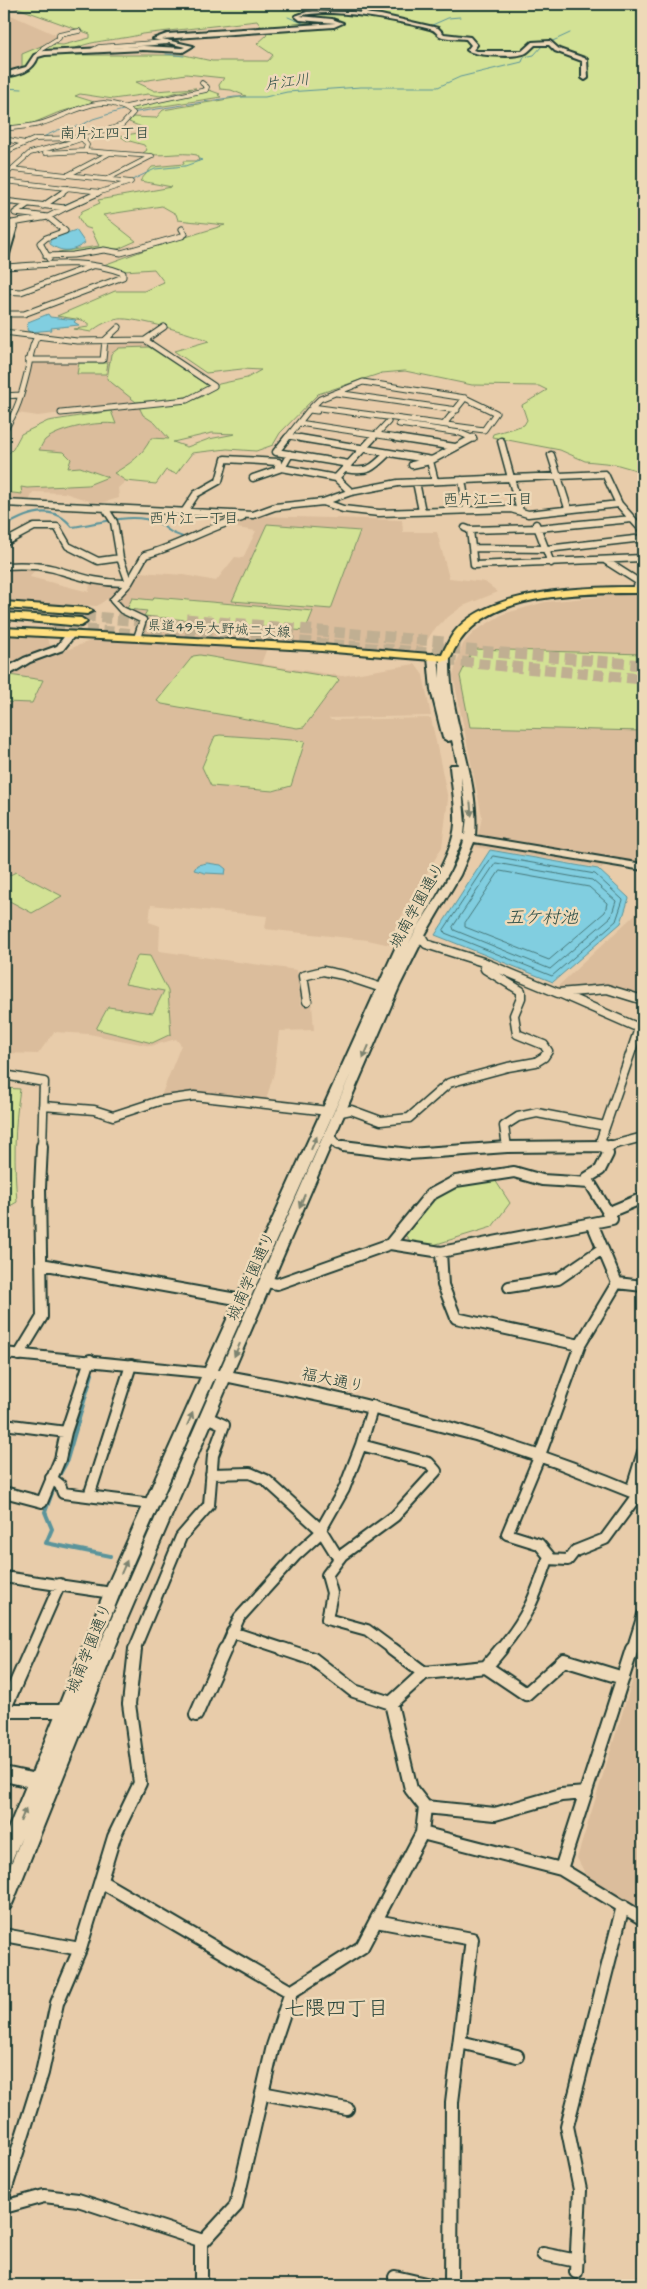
<svg xmlns="http://www.w3.org/2000/svg" width="647" height="2289" font-family="'Architects Daughter','Klee One',sans-serif">
	<style>
		.built { fill: #dbbd9c }
		.green { fill: #d3e295; stroke: #799064; fill-rule: evenodd }
		.water { fill: #81cee0; stroke: #5a949b }
		.lines { fill: none; stroke-linecap: round; stroke-linejoin: round }
		.shore { stroke: #467779; stroke-width: 1 }
		.stream-far2 { stroke: #5a949b; stroke-width: 1 }
		.stream-far1 { stroke: #5a949b; stroke-width: 2 }
		.stream { stroke: #5a949b; stroke-width: 4 }
		.highway-tunnel { stroke: #c0af92; stroke-width: 11; stroke-dasharray: 11 5.5; stroke-linecap: butt }
		.street-far5-casing { stroke: #1f3d34; stroke-width: 5.5 }
		.street-far4-casing { stroke: #1f3d34; stroke-width: 7 }
		.street-far3-casing { stroke: #1f3d34; stroke-width: 9 }
		.street-far2-casing { stroke: #1f3d34; stroke-width: 11 }
		.street-far1-casing { stroke: #1f3d34; stroke-width: 14 }
		.street-casing { stroke: #1f3d34; stroke-width: 16 }
		.secondary-casing { stroke: #1f3d34; stroke-width: 4 }
		.primary-casing { stroke: #1f3d34; stroke-width: 4 }
		.highway-casing { stroke: #1f3d34; stroke-width: 4 }
		.street-far5 { stroke: #eed9b8; stroke-width: 4 }
		.street-far4 { stroke: #eed9b8; stroke-width: 5 }
		.street-far3 { stroke: #eed9b8; stroke-width: 6 }
		.street-far2 { stroke: #eed9b8; stroke-width: 8 }
		.street-far1 { stroke: #eed9b8; stroke-width: 10 }
		.street { stroke: #eed9b8; stroke-width: 12 }
		.secondary { fill: #eed9b8; fill-rule: evenodd }
		.primary { fill: #ffdf80; fill-rule: evenodd }
		.highway { fill: #ffdf80; fill-rule: evenodd }
		.oneway { fill: #7c836f }
		.labels { text-anchor: middle; dominant-baseline: central; stroke-width: 5; stroke-linejoin: round; paint-order: stroke }
		.far-street-label { font-size: 14px; fill: #1f3d34; stroke: #eed9b8 }
		.far-water-label { font-size: 15px; font-style: italic; fill: #294c45; stroke: #eed9b8 }
		.far-neighbourhood-label { font-size: 15px; fill: #1f3d34; stroke: #eed9b8 }
		.street-label { font-size: 16px; fill: #1f3d34; stroke: #eed9b8 }
		.water-label { font-size: 18px; font-style: italic; fill: #294c45; stroke: #eed9b8 }
		.near-neighbourhood-label { font-size: 21px; fill: #1f3d34; stroke: #eed9b8 }
	</style>
	<rect width="100%" height="100%" fill="#e8ccaa"/>
	<filter id="ink" filterUnits="userSpaceOnUse"><feTurbulence type="fractalNoise" baseFrequency=".02" numOctaves="2"/><feDisplacementMap in="SourceGraphic" scale="10" xChannelSelector="R" yChannelSelector="G"/><feConvolveMatrix kernelMatrix="1 2 1 2 8 2 1 2 1" color-interpolation-filters="sRGB"/></filter>
	<g filter="url(#ink)">
		<path class="built" d="M4 12 56 35V39L28 63 4 73Z
			M142 341 213 386 195 397 38 416 18 413 32 363 105 362 109 342Z
			M139 407 173 443 166 470 156 484 126 481 118 488 119 498 98 504 65 493 33 492 28 504 4 497V458L13 449 21 434 48 421Z
			M257 516 402 520 403 532H437L449 578 485 582 498 592 463 606 444 620 433 631 422 648 412 651 270 640 261 664 342 676 415 664 423 675 431 716 329 718 331 720 431 718 448 799 442 847 395 928 390 945 368 940 265 929 267 916 151 905 149 922 160 926 159 951 297 970 301 1005 312 1004 314 1030 279 1031 274 1073 266 1100 195 1091 161 1096 181 1045 176 1039 151 1046 89 1034 54 1032 38 1054 4 1053V695L14 670H4V634L45 636 56 654 90 641H139L148 621 123 607 119 601 107 599 97 606 4 601V583L10 567 36 568 30 577 89 592 90 582 130 584 139 572 184 575 216 581 235 557 243 558 256 531 237 528 240 520Z
			M627 594 643 595V870L604 864 602 868 476 847 482 816 453 675 463 644 475 631 503 614 545 602Z
			M643 907V996L612 985 556 988Z
			M643 1647V1910L588 1879 577 1858Z"/>
		<path class="green" d="M22 4H643V472L615 464 585 461 560 450 492 437 493 434 524 425 527 420 522 405 547 390 539 386 472 385 405 371 382 373 318 394 280 433 273 445 256 451 227 449 192 453 176 474 166 470 156 484 126 481 114 473C130 464 143 455 151 438L169 439 155 423 143 415 139 407 186 403 201 397 219 384 247 378 261 370 242 369 206 373 174 351 209 341C194 334 134 317 119 319 108 321 100 324 91 332L74 329 89 327V324L82 320 57 316 115 291H144L164 282 154 269 124 271 101 266 150 248 225 225 178 220 176 214 162 206 103 215 136 241 118 249 58 254V252L99 246 91 229 84 227 78 217 82 211 100 203 98 200 172 187 140 181 152 167 184 164 183 161H199L197 155C179 151 161 158 143 153L147 150 144 145 126 140 120 136 144 132V128L129 122 132 117 156 118 163 110 246 96 231 90 220 89 219 85 224 78 186 74 136 82 155 91 196 88 161 96 148 94 113 99 80 94 75 96 94 102 57 113 31 124 4 127V90L8 87 4 83V73L12 72 22 66V54L46 44 63 45 90 38V34L15 7ZM257 21 267 35 257 44 273 55 268 61H212L184 55H67C80 39 121 41 142 34ZM212 433 235 434 209 439 187 447 173 442Z
			M209 90 220 94 218 95 221 97 132 111 127 107Z
			M149 347 210 387C185 402 164 399 136 402L107 379 111 354 119 348Z
			M79 363H108L106 374H77Z
			M111 411 116 424C98 421 60 428 45 440 43 442 41 447 39 450L64 452 71 459 68 468 80 467 108 477 88 485 27 488 21 487 22 494 4 492V458L13 449 21 434 48 421Z
			M267 524 360 531 331 609 232 601Z
			M154 597 313 611 305 631 144 616 147 611 127 609 132 598 153 600Z
			M473 649 643 654V731L470 727 460 676Z
			M200 655 337 678 339 680 304 727 297 728 162 704 157 701 193 656Z
			M9 675 43 680 32 703 4 702V694Z
			M220 735 305 741 291 786 273 791 211 786 202 767 215 736Z
			M16 872 62 896 32 913 4 898V878Z
			M138 955 150 956 168 991 171 1034 152 1043 96 1029 108 1007 153 1013 164 991 125 984Z
			M4 1088 20 1089C14 1127 14 1163 17 1202L10 1206 4 1205Z
			M495 1180 510 1203 492 1227 430 1246 412 1243 405 1235 432 1198 456 1185Z"/>
		<path class="water" d="M76 230 85 243C72 252 62 253 50 244V239Z
			M48 314 50 317 76 320 74 322 79 325 51 328 52 330 30 332 27 330 28 322Z
			M490 850 598 869 629 898 621 923 553 982 435 935Z
			M207 863 221 865 226 869 225 874 205 873 194 870 197 865Z"/>
		<g class="lines">
			<path class="shore" d="M493 856 595 874 623 900 616 921 552 976 445 933 444 930Z
				M496 863 592 880 616 901 611 917 550 969 454 930 453 927Z
				M500 871 589 887 607 903 605 912 549 960 465 927V923Z"/>
			<path class="stream-far2" d="M369 9 393 4
				M350 11 357 10
				M288 17 310 26
				M430 26 448 18 460 17
				M166 54 184 56
				M4 88 22 89
				M131 113 235 97H265L287 92 361 87H438L460 77 522 62 524 57 534 55 542 46 570 33
				M41 138 58 130 82 125 93 119 126 109
				M4 153 13 150
				M130 181 155 169 185 166 202 160 199 159
				M92 194 96 192"/>
			<path class="stream-far1" d="M4 207 14 204
				M60 207 95 193
				M4 527C26 513 54 503 72 527 99 524 132 511 158 523 162 524 164 528 168 530 173 534 180 536 186 538"/>
			<path class="stream" d="M92 1374 66 1463 57 1479 45 1512 52 1529 46 1543 110 1556"/>
			<path class="highway-tunnel" d="M84 616 196 626
				M186 619 445 642
				M53 627 195 639
				M185 632 442 654
				M433 647 643 665
				M429 659 643 679"/>
			<defs>
				<path id="street-far5" d="M292 4C317 16 344 3 370 10L363 13
					M93 50 99 47 167 42
					M39 54 43 48 59 38V35L79 31
					M126 107 206 90 207 87 202 83
					M4 129C15 127 27 127 39 124 73 115 99 89 133 113L122 125 72 142 30 153 12 169
					M4 139 25 143
					M10 150 35 139 82 138 87 145 85 151 152 156 107 179
					M45 153 85 151
					M68 175 108 154
					M4 176 12 169 131 182
					M4 181 101 192
					M60 194 68 188
					M94 194 128 183"/>
				<path id="street-far4" d="M4 201 65 208 48 217 12 223
					M28 204 15 213 48 217 65 231 46 238 40 243 49 259
					M43 206 62 193
					M65 208 98 193
					M4 227 14 225
					M46 256 73 255 104 250 121 253 182 236 185 234 182 229
					M4 267C45 265 84 258 123 273V277L24 314H4
					M4 291 21 292 92 266
					M4 332 77 341 145 340
					M28 360H103L105 340 119 327
					M363 382 465 398 496 413 484 430 312 407 320 399Z
					M336 393 457 410
					M4 396 20 395
					M61 413 187 400 214 386 145 340 164 327
					M299 423 404 439
					M399 424 460 433 472 438
					M448 425 445 423 465 398
					M4 430C17 413 22 393 27 373 30 362 31 344 38 336
					M288 436 307 439
					M473 437 474 439
					M286 439 309 410 317 411
					M372 439 388 422"/>
				<path id="street-far3" d="M287 438 276 452 349 464
					M300 438 432 460
					M396 438 455 447
					M501 441 520 511
					M290 454 282 468 336 478 351 492
					M551 455 568 508
					M430 461 435 481
					M412 465 430 461 473 438
					M345 469C368 473 372 469 388 453
					M253 478 282 468
					M336 478 373 438
					M462 480 467 509
					M416 482 422 511
					M323 502 343 509 379 513 511 509 528 514 619 504
					M4 503 253 515 275 507 323 502 351 492 398 483 605 474 619 504 643 531
					M105 508 114 522 120 558 129 583 113 600 122 610 143 620 137 638
					M184 512 196 494 219 481 225 459 278 462V469
					M536 524 551 563
					M465 528 470 530 474 565 643 558
					M470 530 538 528 632 519
					M4 543 34 527H57L68 546 98 561 120 558
					M472 548 547 549 643 538
					M606 561 639 582 637 586
					M4 566C21 565 38 565 54 569 81 577 100 584 129 583L145 555C179 546 208 527 242 518"/>
				<path id="street-far2" d="M420 934 426 944 483 962 558 993 607 989 643 1000
					M559 993 639 1028
					M307 1001 303 976 323 971 343 975 382 988
					M4 1075 44 1082 42 1147
					M43 1106 94 1110 113 1116 159 1101 194 1096 328 1111
					M341 1112 351 1110 381 1121 409 1118 449 1083 508 1067 536 1062 544 1057 548 1051 544 1045 517 1034 514 1015 521 998V991L485 969 483 962
					M330 1137 337 1145 353 1147
					M506 1147H605L601 1139 643 1017
					M507 1147 504 1126 518 1117 537 1113 605 1126
					M605 1147 643 1137"/>
				<path id="street-far1" d="M343 1146 409 1154 507 1147 604 1146
					M607 1213 643 1198
					M390 1244 430 1195 456 1181 514 1172 542 1180 590 1183
					M441 1252 443 1285 456 1318 580 1345
					M41 1264 242 1300
					M267 1282 277 1284 390 1244 441 1252 592 1223
					M617 1283 643 1286
					M509 1287 558 1279 602 1249
					M19 1355 42 1317 40 1188 42 1146
					M4 1424 66 1432 90 1360
					M361 1445 373 1406
					M211 1474 250 1473 266 1480 321 1530 339 1559
					M51 1478 60 1485 63 1493 152 1504
					M631 1491 643 1452
					M4 1492 42 1502 60 1459 66 1432
					M89 1496 131 1365
					M548 1559 568 1560 575 1551 605 1539 638 1494
					M4 1577 112 1593
					M232 1632 287 1650
					M31 1650 60 1584
					M134 1650 181 1537 209 1505 213 1455 224 1425 207 1417
					M225 1650 239 1618 296 1555 318 1535 344 1489 361 1445 429 1463 436 1471 395 1516 342 1555 327 1575 332 1593 327 1619 367 1630 394 1650
					M500 1650C527 1619 536 1595 549 1556L539 1544 507 1534 540 1455 580 1345 617 1283 592 1223 612 1219 587 1178 600 1170 608 1154 605 1147 610 1146
					M632 1650 643 1615"/>
				<path id="street" d="M283 1649 313 1659 354 1691 391 1703
					M392 1649 424 1673
					M486 1667 526 1694 564 1660 623 1678
					M4 1710 31 1649
					M4 1711H66
					M196 1715 225 1649
					M425 1807 495 1814 561 1795 586 1793
					M422 1833 561 1869 643 1919
					M561 1869 632 1649
					M102 1882 291 1992
					M376 1921 472 1939 452 2102 451 2285
					M4 1935 80 1949
					M460 2042 517 2056
					M262 2093 347 2109
					M4 2194 42 2073 57 2003 80 1949 114 1837 140 1783 129 1704 135 1649
					M4 2207 44 2196 78 2200 203 2241
					M543 2254 577 2261
					M576 2272 580 2190 567 2126 623 1906
					M395 2277 430 2285
					M201 2285V2244L236 2206 273 2046 291 1992 362 1947 422 1833 425 1807 411 1789 391 1703 424 1673 486 1667 501 1649
					M641 2285 643 2282"/>
				<path id="secondary" d="M307 12H353L381 15 438 28 444 34 470 37 477 45 473 50 477 51H522L532 42 550 41 559 49 587 59 588 78 585 80 582 78V61L555 51 549 45H535C533 47 529 51 526 53 517 58 475 56 467 50L471 45 466 39C459 38 446 39 440 36 436 33 435 30 430 29 399 21 331 7 300 16L332 19 343 23 334 27 162 39 193 46 183 52 143 50 45 55 38 57C33 72 18 75 4 77V73L26 67 34 55 44 51 143 46 182 48 185 47 153 39 167 34 336 23 300 20 295 16Z
					M4 220 14 222 17 227 7 261 4 263V251L11 227 10 225 4 224Z
					M70 632 75 635 63 650 30 662 4 678 6 668 24 658 57 646 67 633Z
					M433 654 438 657 440 678V658L445 655 450 658C448 719 480 775 475 836L643 864V870L474 842 460 875 426 933 400 985 233 1372C373 1397 512 1435 643 1490V1502L555 1467 475 1440 347 1407 229 1382 121 1633 13 1902 10 1908 4 1910V1881L22 1837 10 1864 4 1867V1839L26 1786 4 1781V1767L32 1773 104 1593 201 1377 4 1358V1348L205 1368 403 931C420 903 453 857 455 824 456 806 452 786 450 767L451 765H458L452 740 448 741 443 738 431 690 428 657ZM461 776 467 816 465 835 464 834 465 824ZM462 840 464 841C453 878 427 909 409 943L450 870ZM352 1071 220 1370H218ZM214 1379H216L96 1654 120 1593Z"/>
				<path id="primary" d="M643 587V593C596 593 518 592 479 622 468 630 461 638 454 650 452 655 451 660 445 661L309 650 4 634V628L309 644 442 655C445 648 449 640 453 634 488 587 590 587 643 587Z"/>
				<path id="highway" d="M4 602 87 608 93 611 87 614 4 608Z
					M4 613 81 618 87 622 81 626 6 619H4Z"/>
			</defs>
			<use href="#street-far5" class="street-far5-casing"/>
			<use href="#street-far4" class="street-far4-casing"/>
			<use href="#street-far3" class="street-far3-casing"/>
			<use href="#street-far2" class="street-far2-casing"/>
			<use href="#street-far1" class="street-far1-casing"/>
			<use href="#street" class="street-casing"/>
			<use href="#secondary" class="secondary-casing"/>
			<use href="#primary" class="primary-casing"/>
			<use href="#highway" class="highway-casing"/>
			<use href="#street-far5" class="street-far5"/>
			<use href="#street-far4" class="street-far4"/>
			<use href="#street-far3" class="street-far3"/>
			<use href="#street-far2" class="street-far2"/>
			<use href="#street-far1" class="street-far1"/>
			<use href="#street" class="street"/>
			<use href="#secondary" class="secondary"/>
			<use href="#primary" class="primary"/>
			<use href="#highway" class="highway"/>
		</g>
		<defs><path id="oneway-solid" d="M-6-.8H1V-3.2L6.5 0L1 3.2V.8H-6Z" transform="scale(1.25)"/></defs>
		<g class="oneway">
			<use href="#oneway-solid" transform="translate(471 809) rotate(85)"/>
			<use href="#oneway-solid" transform="translate(366 1052) rotate(113)"/>
			<use href="#oneway-solid" transform="translate(314 1143) rotate(-66)"/>
			<use href="#oneway-solid" transform="translate(302 1201) rotate(113)"/>
			<use href="#oneway-solid" transform="translate(237 1350) rotate(114)"/>
			<use href="#oneway-solid" transform="translate(190 1419) rotate(-66)"/>
			<use href="#oneway-solid" transform="translate(124 1567) rotate(-66)"/>
			<use href="#oneway-solid" transform="translate(23 1815) rotate(-67)"/>
		</g>
	</g>
	<g class="labels">
		<g class="far-street-label">
			<text transform="translate(219 629) rotate(3)">県道49号大野城二丈線</text>
		</g>
		<g class="far-water-label">
			<text transform="translate(287 82) rotate(-7)">片江川</text>
		</g>
		<g class="far-neighbourhood-label">
			<text x="105" y="133">南片江四丁目</text>
			<text x="488" y="499">西片江二丁目</text>
			<text x="194" y="518">西片江一丁目</text>
		</g>
		<g class="street-label">
			<text transform="translate(417 905) rotate(-61)">城南学園通り</text>
			<text transform="translate(251 1276) rotate(-66)">城南学園通り</text>
			<text transform="translate(333 1380) rotate(12)">福大通り</text>
			<text transform="translate(89 1648) rotate(-68)">城南学園通り</text>
		</g>
		<g class="water-label">
			<text x="542" y="917">五ケ村池</text>
		</g>
		<g class="near-neighbourhood-label">
			<text x="336" y="2008">七隈四丁目</text>
		</g>
	</g>
	<rect width="647" height="2289" fill="none" stroke="#eed9b8" stroke-width="20"/>
	<rect x="10" y="10" width="627" height="2269" fill="none" stroke="#1f3d34" stroke-width="2" filter="url(#ink)"/>
</svg>
